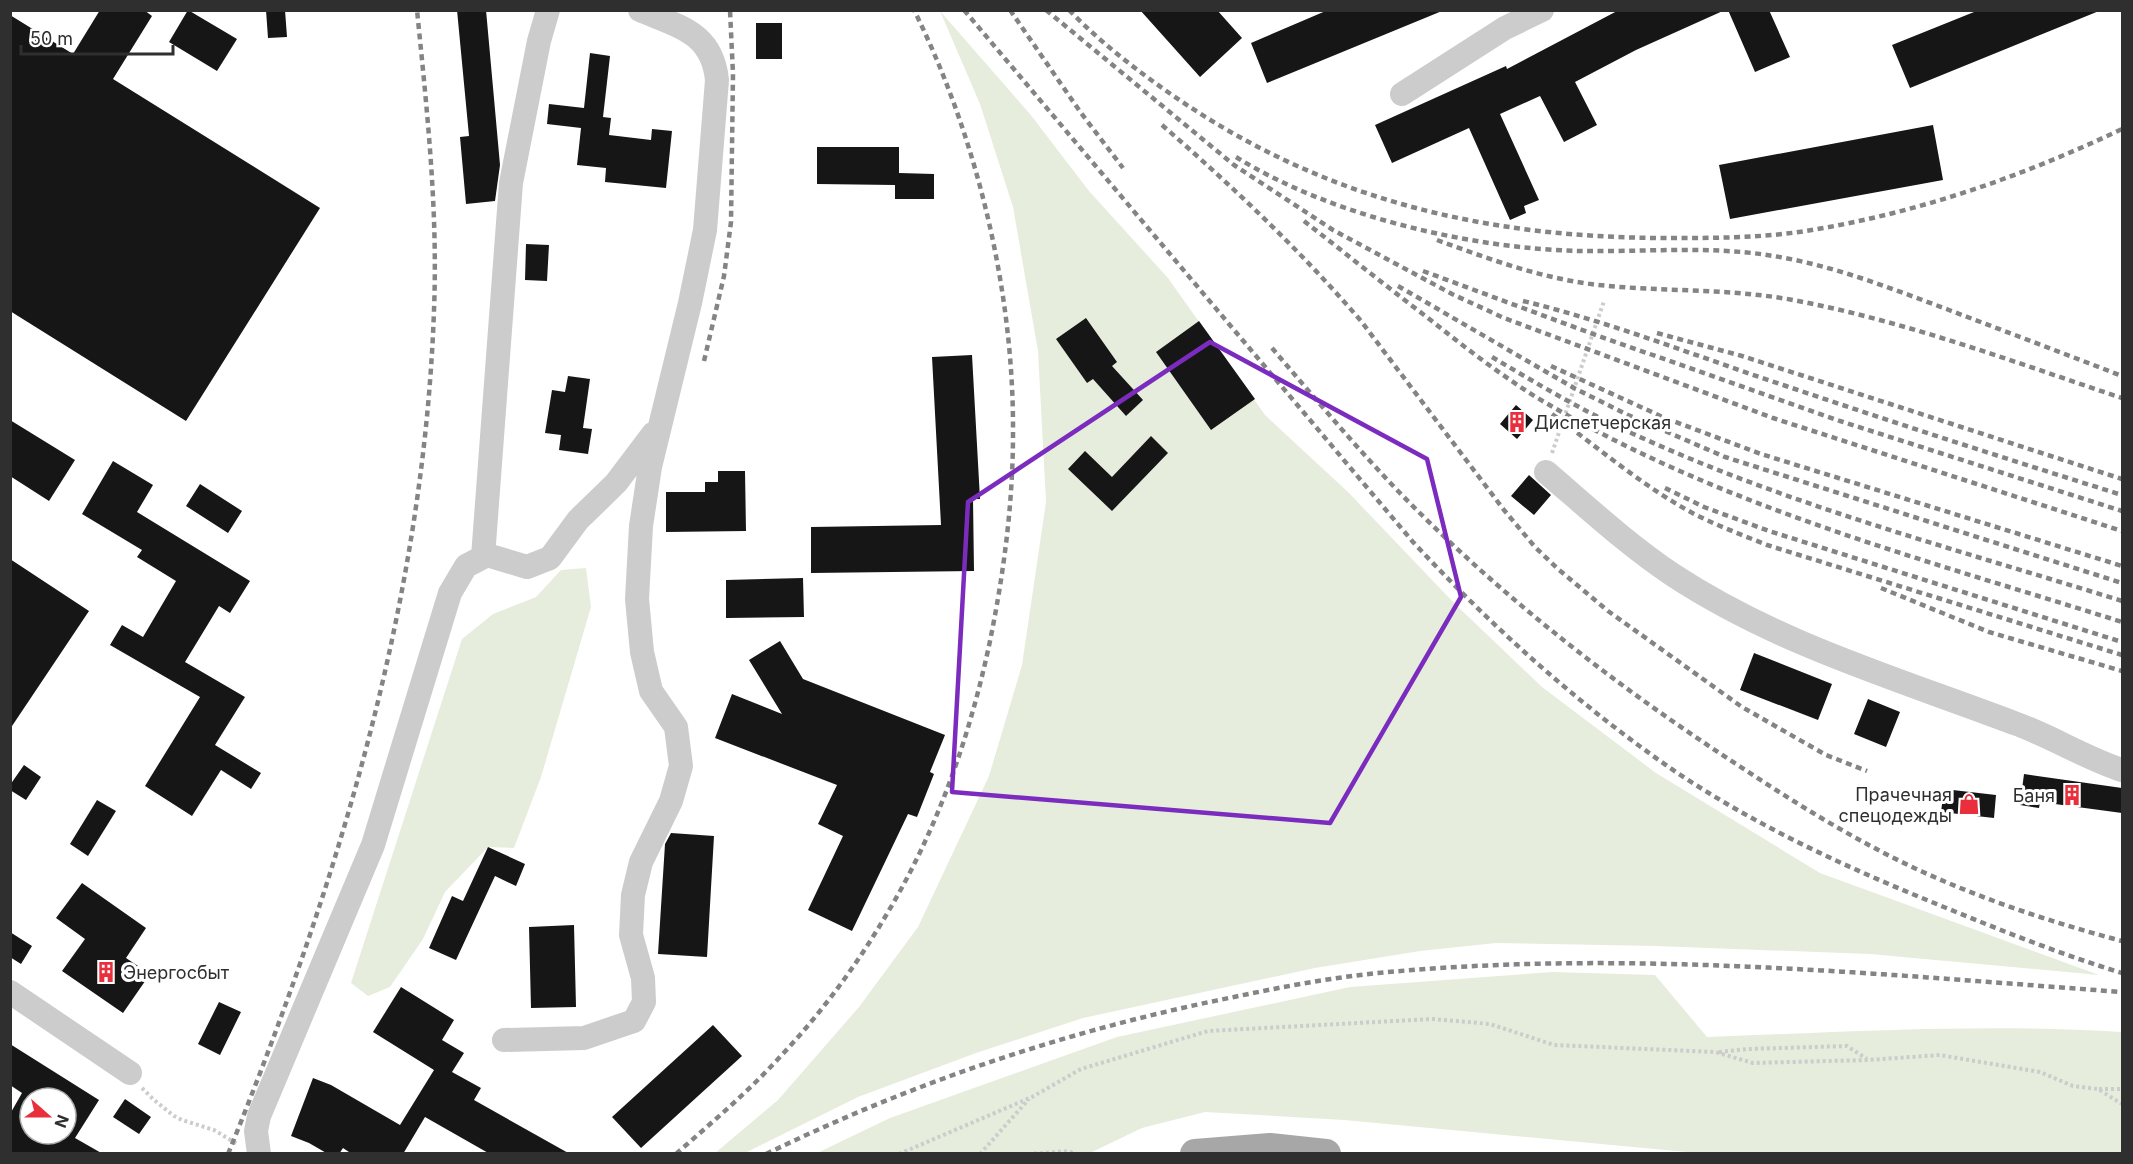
<svg xmlns="http://www.w3.org/2000/svg" width="2133" height="1164" font-family="Inter,sans-serif">
	<style>
		.green { fill: #e6eddd }
		.building { fill: #161616; fill-rule: evenodd }
		.lines { fill: none; stroke-linecap: round; stroke-linejoin: round }
		.path { stroke: #ccc; stroke-width: 4; stroke-dasharray: 3 3; stroke-linecap: butt }
		.minor { stroke: #ccc; stroke-width: 24 }
		.major { stroke: #a7a7a7; stroke-width: 30 }
		.rail { stroke: #848484; stroke-width: 4.5; stroke-dasharray: 6 4.5; stroke-linecap: butt }
		.marked { fill: none; stroke: #7b2cbf; stroke-width: 4.5; stroke-linejoin: round }
		.labels { text-anchor: middle; dominant-baseline: central; stroke-width: 6; stroke-linejoin: round; paint-order: stroke }
		.poi-label { font-size: 18px; fill: #2f2f2f; stroke: #fff; text-anchor: start }
	</style>
	<rect width="100%" height="100%" fill="#fff"/>
	<path class="green" d="M940 11 1030 114 1089 191 1168 278 1265 415 1348 492 1456 605 1542 687 1656 773 1820 873 2099 975 1870 954 1656 946 1496 943 1420 951 1315 968 1083 1018 976 1053 858 1097 745 1153 714 1154 778 1100 859 1007 918 927 989 776 1022 665 1046 502 1038 351 1013 207 980 104Z
		M586 568 591 607 541 777 514 848 488 847 445 892 423 939 390 987 368 996 351 983 462 639 493 614 536 597 561 570Z
		M1552 972 1655 975 1707 1037C1846 1032 1984 1023 2122 1032V1153L1708 1154 1344 1120 1205 1112 1142 1128 1090 1153H817L890 1118 1117 1037 1350 987Z"/>
	<path class="building" d="M100 10H144L152 16 113 79 320 208 186 421 10 311V15L73 54Z
		M188 10 237 39 217 71 169 42Z
		M266 10H285L287 37 268 38Z
		M457 10H486L500 165 495 201 466 204 460 137 469 136Z
		M1140 10H1217L1242 38 1200 77Z
		M1328 10H1442V11L1267 83 1251 43Z
		M1619 10H1725L1636 50 1575 82 1597 125 1564 142 1540 96 1500 114 1539 200 1524 206 1526 213 1510 220 1469 128 1392 163 1375 125 1506 66 1507 69Z
		M1728 10H1769L1790 57 1755 72Z
		M1979 10H2099V11L1910 88 1892 45Z
		M756 23H782V59H756Z
		M590 53 610 56 603 117 611 118 609 135 651 140 652 129 672 131 666 188 605 182 606 168 577 165 581 128 547 124 549 104 584 108Z
		M1933 125 1943 180 1730 219 1719 165Z
		M817 147H899V173L934 174V199H895V185L817 184Z
		M526 244 549 245 547 281 525 280Z
		M1086 318 1117 362 1112 366 1143 400 1126 416 1093 379 1087 383 1056 339Z
		M1199 321 1255 399 1211 430 1156 352Z
		M972 355 980 499H973L974 571 811 573V527L941 525 932 357Z
		M568 376 590 379 583 428 592 429 588 454 559 450 561 435 545 433 552 390 565 392Z
		M1516 405 1533 420 1517 439 1500 424Z
		M10 420 75 460 49 501 10 476Z
		M1151 436 1168 453 1112 511 1068 469 1085 451 1112 477Z
		M113 461 153 485 137 512 250 581 230 613 219 606 185 662 245 697 215 745 261 773 251 789 221 770 192 816 145 786 200 697 110 645 122 625 143 637 176 581 137 557 142 550 82 514Z
		M718 471H745L746 531 666 532V492H705V482H718Z
		M1529 475 1551 495 1534 515 1511 496Z
		M200 484 242 511 228 533 186 506Z
		M10 559 89 611 10 729Z
		M803 578 804 617 726 618V580Z
		M780 641 803 679 945 735 930 772 934 774 917 817 908 814 852 931 808 910 843 836 818 824 837 785 715 738 732 694 782 714 749 660Z
		M1754 653 1832 684 1818 720 1740 690Z
		M1868 699 1900 712 1886 747 1854 734Z
		M24 765 41 777 26 800 10 790V785Z
		M2024 774 2122 788V813L2040 802 2039 808 2020 805Z
		M1944 789 1996 795 1994 818 1941 812Z
		M97 800 116 811 88 856 70 844Z
		M671 833 714 836 707 957 658 954 665 844Z
		M488 847 525 864 516 886 495 876 456 960 429 948 452 896 463 901Z
		M82 883 146 928 126 958 150 974 123 1013 62 971 85 939 56 918Z
		M574 925 576 1007 531 1008 529 927Z
		M10 932 32 946 21 964 10 957Z
		M401 987 454 1020 442 1040 464 1053 452 1072 481 1088 474 1100 570 1154H490L425 1117 403 1154H352L343 1148 339 1154H328L309 1143 291 1136 313 1078 331 1085 400 1125 434 1070 373 1032Z
		M219 1002 241 1012 220 1055 198 1044Z
		M713 1025 742 1056 641 1148 612 1117Z
		M10 1044 99 1100 75 1138 103 1154H10V1114L22 1093 10 1085ZM30 1098H66V1134H30Z
		M125 1099 151 1117 139 1134 113 1117Z"/>
	<g class="lines">
		<path class="path" d="M1552 453 1604 301
			M1719 1052 1748 1049 1847 1046 1867 1059
			M142 1088 154 1100 174 1116 182 1120 214 1130 237 1144
			M2099 1089H2122
			M899 1154 1032 1097 1081 1069 1208 1031 1432 1019 1490 1024 1554 1045 1715 1052 1753 1063 1868 1060 1940 1055 2040 1072 2073 1086 2098 1089 2122 1104
			M980 1154 1029 1099
			M1028 1154 1069 1151 1074 1154"/>
		<path class="minor" d="M1402 94 1505 28 1542 10
			M1546 472C1587 507 1628 545 1673 575 1778 644 1898 679 2014 723 2051 736 2085 758 2122 770
			M483 557 511 183 539 41 548 10
			M10 992 130 1073
			M504 1040 584 1038 634 1021 644 1002 643 978 631 935 633 895 641 862 671 801 681 766 676 727 651 691 642 652 637 599 641 526 650 467 690 303 705 230 717 80C712 32 679 27 640 10
			M259 1154 256 1131 259 1116 373 845 450 593 466 566 487 555 527 567 550 558 578 520 616 483 653 434"/>
		<path class="major" d="M1195 1154 1270 1148 1326 1154"/>
		<path class="rail" d="M964 10 1413 542C1493 628 1580 706 1676 772 1758 827 1848 868 1939 905 2000 930 2060 954 2122 973
			M1010 10 1081 113 1123 168
			M1046 10 1234 165 1333 230 1452 294 1504 318 1773 418 2122 531
			M1069 10C1098 40 1131 66 1165 90 1319 199 1482 238 1668 238 1712 238 1756 238 1799 232 1912 215 2019 178 2122 129
			M1162 125C1232 186 1300 250 1361 321L1504 510 1535 547 1558 569 1608 611 1742 707 1826 755 1867 771
			M1236 157C1331 216 1471 249 1582 251 1642 252 1709 246 1767 255 1830 264 1890 288 1949 310 2007 332 2065 354 2122 376
			M1304 221C1345 253 1386 286 1428 318 1463 346 1498 373 1536 397 1717 506 1923 559 2122 622
			M1437 240C1489 259 1543 279 1599 285 1663 292 1728 288 1793 300 1905 321 2014 362 2122 398
			M1423 271 1593 334 1840 421 2122 511
			M1398 286 1574 388 1628 415 1725 457 2122 583
			M1523 301C1614 323 1698 357 1786 386 1898 424 2010 460 2122 495
			M1657 333 1742 356 2122 479
			M1272 348C1313 396 1354 445 1398 491 1497 593 1611 682 1730 760 1792 801 1855 841 1923 872 1987 901 2054 923 2122 941
			M1492 357C1536 383 1581 410 1627 431 1786 505 1956 549 2122 601
			M704 361 724 276 731 222 733 74 730 10
			M1551 366 1665 418 1761 454 2122 566
			M1552 414C1596 446 1639 483 1687 510 1712 524 1740 534 1767 545L2122 655
			M1665 488 1704 507 1769 531 2122 642
			M1881 588 1989 632 2122 671
			M228 1154C337 886 424 601 434 310 438 210 427 110 417 10
			M676 1154C711 1123 747 1093 778 1059 820 1015 857 965 888 912 938 828 970 736 990 641 1004 572 1013 503 1013 433 1014 292 977 137 914 10
			M766 1154C914 1082 1072 1029 1234 997 1281 987 1329 978 1378 973 1626 949 1875 974 2122 992"/>
	</g>
	<path class="marked" d="M1210 342 1427 459 1461 597 1330 823 952 792 968 502Z"/>
	<defs>
		<symbol id="building-bare" viewBox="-9 -9 18 18"><path d="M-4-6H4V6H1V3H-1V6H-4ZM-2.5-4.3h1.7v1.8h-1.7ZM.8-4.3h1.7v1.8H.8ZM-2.5-1h1.7V.8h-1.7ZM.8-1h1.7V.8H.8Z" fill="#e92f3c" stroke="#fff" stroke-width="2.5" paint-order="stroke"/></symbol>
		<symbol id="shop-bare" viewBox="-9 -9 18 18"><path d="M-5-2.5h2.3a2.7 3.5 0 0 1 5.4 0H5L5.5 6h-11ZM-1.5-2.5h3a1.5 2.3 0 0 0-3 0Z" fill="#e92f3c" stroke="#fff" stroke-width="2.5" paint-order="stroke"/></symbol>
	</defs>
	<g fill-rule="evenodd">
		<use href="#building-bare" x="1502" y="407" width="30" height="30"/>
		<use href="#building-bare" x="2057" y="780" width="30" height="30"/>
		<use href="#shop-bare" x="1954" y="789" width="30" height="30"/>
		<use href="#building-bare" x="91" y="957" width="30" height="30"/>
	</g>
	<g class="labels">
		<g class="poi-label">
			<text x="1534" y="422">Диспетчерская</text>
			<text x="1952" y="794" text-anchor="end">Прачечная<tspan x="1952" dy="21">спецодежды</tspan></text>
			<text x="2055" y="795" text-anchor="end">Баня</text>
			<text x="123" y="972">Энергосбыт</text>
		</g>
	</g>
	<rect width="2133" height="1164" fill="none" stroke="#2f2f2f" stroke-width="24"/>
	<g transform="translate(48 1116) rotate(111)"><circle r="28" fill="#ffffff" stroke="#acacac" stroke-width="1.5"/>
	<path d="M0-4.5L10 22L0 15L-10 22Z" fill="#e92f3c"/>
	<text y="-9" font-size="16" font-weight="bold" text-anchor="middle" fill="#2f2f2f">N</text>
	</g>
	<path d="M21 45v9h152v-9" fill="none" stroke="#2f2f2f" stroke-width="3"/>
	<text x="30" y="45" font-size="18" fill="#2f2f2f" stroke="#ffffff" stroke-width="4.5" paint-order="stroke">50 m</text>
</svg>
